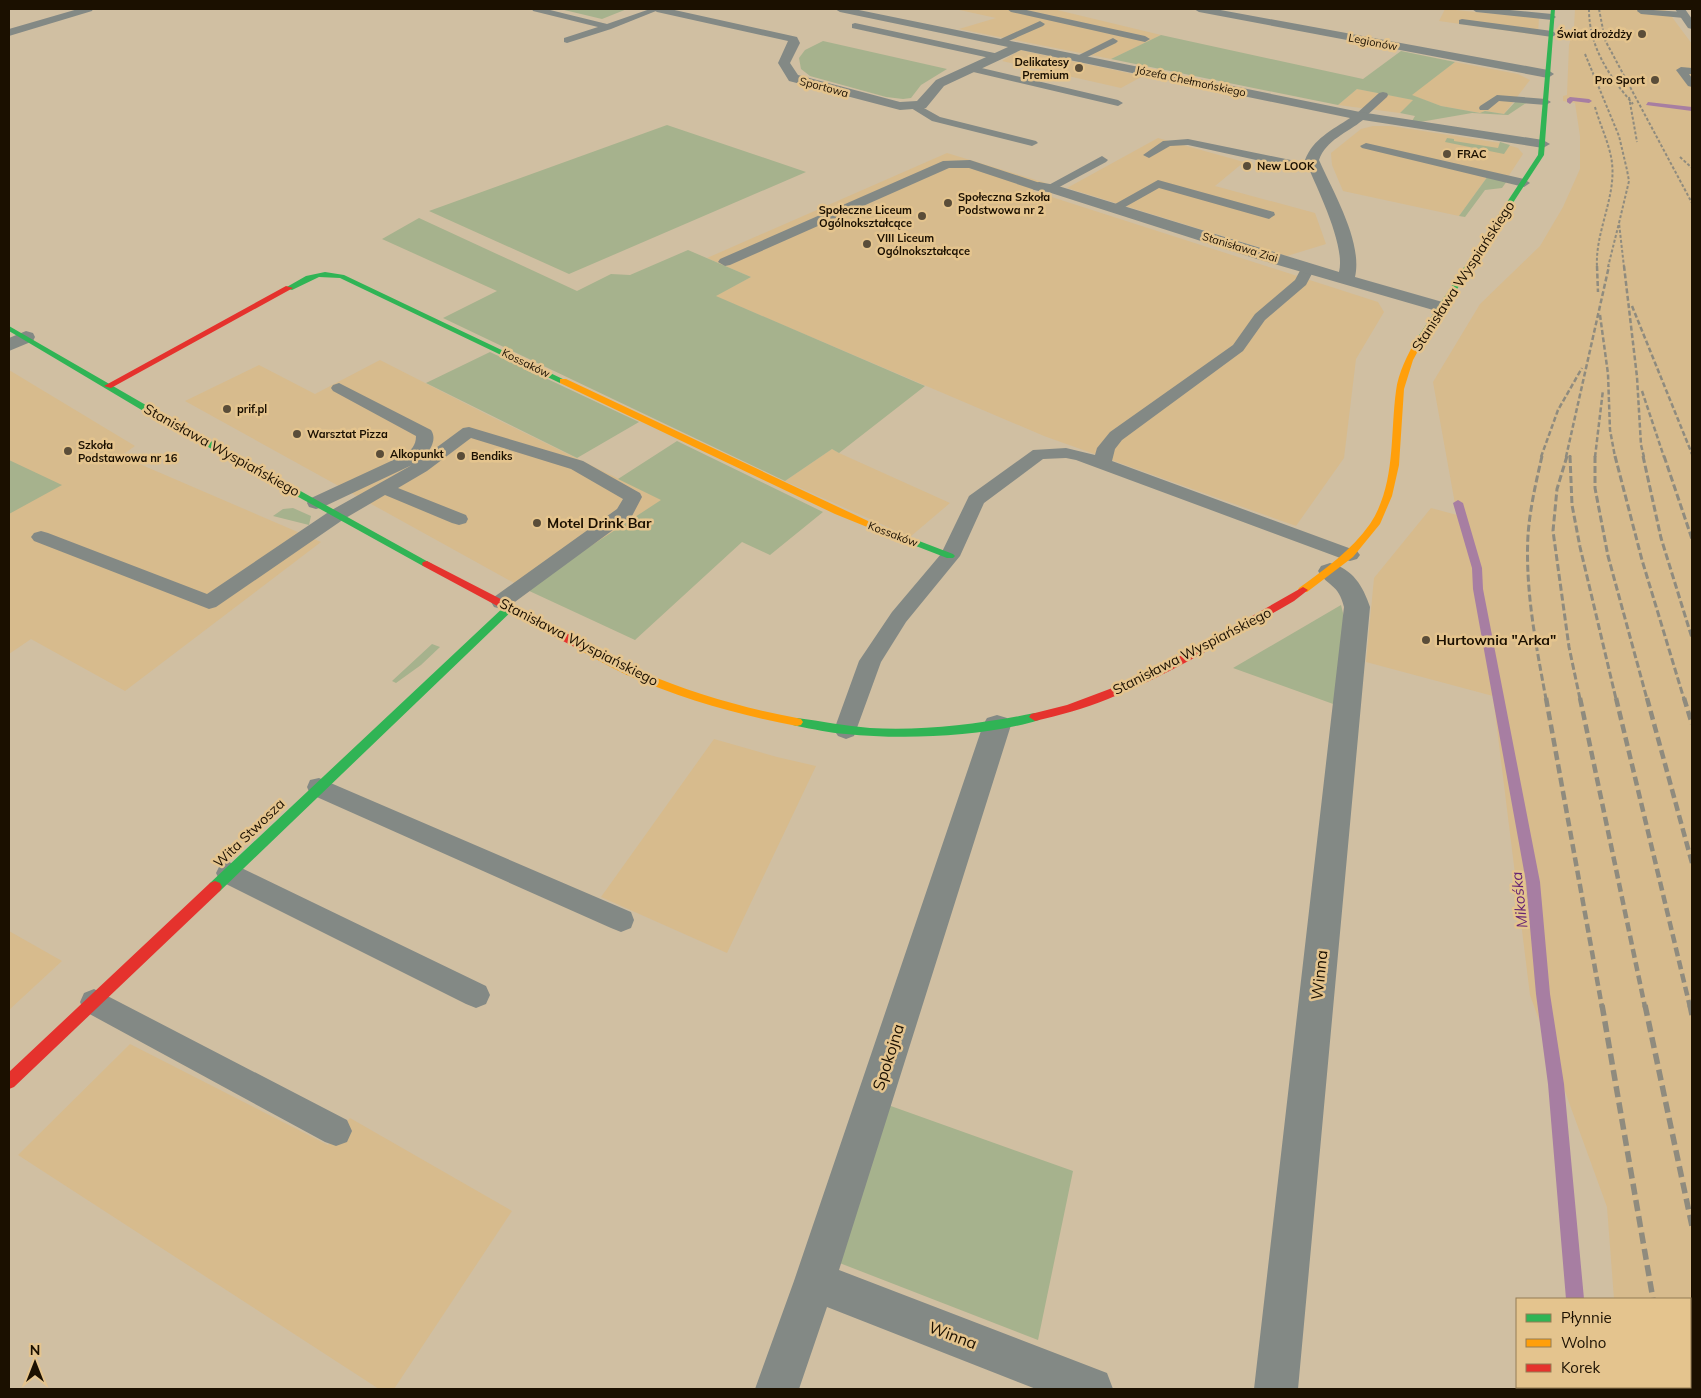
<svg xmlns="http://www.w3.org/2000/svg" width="1701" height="1398" font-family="Mulish,sans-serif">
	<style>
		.built { fill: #d7bb8d }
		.green { fill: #a6b28d }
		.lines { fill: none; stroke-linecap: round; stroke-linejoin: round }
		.stream { fill: #a77ea2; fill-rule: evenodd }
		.lane { fill: #838985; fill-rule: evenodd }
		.street { fill: #838985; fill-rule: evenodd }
		.fast { fill: #30b455; fill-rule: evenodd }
		.slow { fill: #ff9f0a; fill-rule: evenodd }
		.jam { fill: #e5322d; fill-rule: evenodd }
		.rail-far4 { stroke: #8f8b7e; stroke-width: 2; stroke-dasharray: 3 2; stroke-linecap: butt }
		.rail-far3 { stroke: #8f8b7e; stroke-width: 2.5; stroke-dasharray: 5 2.5; stroke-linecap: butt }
		.rail-far2 { stroke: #8f8b7e; stroke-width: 3; stroke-dasharray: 7 3; stroke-linecap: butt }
		.rail-far1 { stroke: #8f8b7e; stroke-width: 4.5; stroke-dasharray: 9 4.5; stroke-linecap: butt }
		.rail { stroke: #8f8b7e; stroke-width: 5.5; stroke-dasharray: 11 5.5; stroke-linecap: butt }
		.poi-dot { fill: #5a4d39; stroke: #e4c48e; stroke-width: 2 }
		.labels { text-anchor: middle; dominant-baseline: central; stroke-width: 5; stroke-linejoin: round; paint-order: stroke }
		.far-poi-label { font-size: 11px; font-weight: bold; fill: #1b1000; stroke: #e4c48e; text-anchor: start }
		.far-street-label { font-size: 11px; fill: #1b1000; stroke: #e4c48e }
		.street-label { font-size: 14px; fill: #1b1000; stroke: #e4c48e }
		.poi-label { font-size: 14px; font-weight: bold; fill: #1b1000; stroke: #e4c48e; text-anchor: start }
		.water-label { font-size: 15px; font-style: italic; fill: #652373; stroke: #e4c48e }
		.near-street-label { font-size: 16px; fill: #1b1000; stroke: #e4c48e }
	</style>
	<rect width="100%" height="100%" fill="#d0bfa2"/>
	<path class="built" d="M955 9H1053L1161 35 1111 59 959 29 996 18Z
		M1445 9 1539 18 1538 35 1439 21Z
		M1575 9H1664L1669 13 1692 44V1389H1621V1387H1690V1299H1614L1607 1207 1530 995 1493 696 1366 662 1374 578 1431 508 1457 515 1433 382 1480 304 1540 246 1563 207 1580 169V136L1575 103 1563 101V96L1567 95 1569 45 1574 28Z
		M1020 50 1143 76 1121 88 1002 61Z
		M1455 62 1518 74 1530 80 1504 114 1485 111 1481 113 1441 106 1411 95Z
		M1357 89 1414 100 1400 113 1338 105Z
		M1373 126H1391L1501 143 1518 148 1523 154 1506 180 1488 176 1459 216 1343 191 1332 165 1331 153 1361 129Z
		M1158 138 1244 162 1215 186 1315 213 1326 244 1287 256 1067 188Z
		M947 153 1046 183 1033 191 1378 302 1384 312 1356 359 1344 458 1296 526 1044 436 715 296 751 277 707 258Z
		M380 360 490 416 662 500 525 589 185 401 259 365 315 394Z
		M9 370 135 446 121 456 321 542 125 691 31 639 9 654Z
		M832 449 839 453 950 503 910 537 785 481Z
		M714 739 777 757 816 766 727 953 601 897Z
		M9 931 62 961 9 1010Z
		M130 1044 328 1145 350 1118 512 1211 394 1389H379L18 1155Z"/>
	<path class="green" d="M560 9H627L602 19Z
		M1161 35 1363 79 1401 51 1455 62 1412 95 1441 106 1480 113 1485 111 1504 114 1516 101 1526 103 1508 115 1472 113 1420 122 1412 121 1415 116 1400 113 1413 100 1357 89 1338 105 1111 59Z
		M823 41 947 69 921 85 911 98 903 99 886 97 810 76 801 69 799 58 805 50Z
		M667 125 806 172 569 274 429 211Z
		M1447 138 1454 139V141L1498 148 1500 142 1510 145 1504 154 1445 142Z
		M1488 176 1507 181 1502 188 1485 190 1465 217 1459 216Z
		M419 218 577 291 611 274 630 275 688 250 751 277 716 296 925 386 839 453 832 449 785 481 443 318 497 291 382 239Z
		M490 352 639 422 577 458 426 383Z
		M677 441 823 512 770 555 742 542 635 640 525 589 661 500 618 479Z
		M9 460 62 485 9 514Z
		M293 508 311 516 309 525 273 516 283 509Z
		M1341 605 1344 617 1336 705 1233 668Z
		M432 644 440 647 421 665 396 683 392 681Z
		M888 1105 1073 1171 1038 1340 837 1262Z"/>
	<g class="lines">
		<path class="stream" d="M1570 97 1589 99 1592 101 1589 103 1573 101 1570 104 1567 102V99Z
			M1648 102 1692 107V111L1646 105Z
			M1458 500 1463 503 1482 568 1483 589 1540 882 1550 994 1564 1084 1584 1299H1566L1548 1084 1536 994 1526 882 1473 589 1472 568 1453 503Z
			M1572 1387H1590V1389H1572Z"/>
		<path class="lane" d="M532 9H546L607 24 650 9H661L611 29 567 43 564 42V38L598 27 533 11Z
			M1007 9H1022L1145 36 1150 39 1145 42 1011 12Z
			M1472 9H1499L1552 14 1556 17 1552 20 1476 12Z
			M1638 9 1684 12 1688 15 1684 18 1641 14 1637 11Z
			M1462 19 1552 31 1557 34 1552 37 1459 24V20Z
			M1040 21 1045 24 1043 26 1002 44 999 45 994 42Z
			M855 23 999 54 1004 57 999 60 852 28V24Z
			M1113 38 1118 41 1116 43 1081 60 1078 61 1073 58Z
			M973 66 1118 100 1123 103 1118 106 969 71 968 69Z
			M1681 67 1692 68V74H1689L1692 78V87L1688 86 1676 70Z
			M1383 92 1387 93 1388 95 1387 97 1364 118H1356L1355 116 1356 114 1379 93Z
			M1497 95 1546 99 1551 102 1546 105 1499 101 1488 110H1480L1479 108 1480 106Z
			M915 103 940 117 1036 141 1038 143 1032 146 932 121 911 108 910 106 911 104Z
			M1188 139 1315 165 1321 169 1315 173 1188 145 1170 146 1149 158 1143 155 1163 141Z
			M1366 143 1524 179 1530 183 1524 187 1362 148 1360 146Z
			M1102 156 1108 160 1106 162 1050 192 1044 188 1039 191 1035 190 969 168H949L730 265 725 266 718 262 720 259 943 161 970 160 1043 184 1045 187Z
			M1158 180 1274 212 1275 215 1269 219 1159 188 1118 211 1114 212 1108 208Z
			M1308 264 1315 268 1306 285 1265 320 1243 351 1122 440 1115 449 1112 461 1357 551 1360 555 1357 559 1350 561 1343 559 1076 460 1066 458 1043 459 984 503 960 556 906 622 881 662 854 736 846 739 838 736 834 730 859 661 892 612 941 554 969 496 1033 450 1066 448 1095 455 1097 448 1110 432 1233 345 1255 314 1295 280 1303 265Z
			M339 383 431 430C437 439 431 449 425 456L463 428 469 427 583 461 640 493 642 497 632 516 508 607 501 609 494 607 491 602 494 597 617 509 623 499 571 469 471 438 427 471 398 488 466 515 468 519 466 523 459 525 452 523 385 495 344 519 216 607 209 609 34 541 31 537 34 533 41 531 48 533 207 594 330 511 412 465 323 507 316 509 309 507 307 503 309 499 404 455C411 450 416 446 416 436L333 391 331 388 333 385Z
			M319 778 631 912 634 920 631 928 621 932 611 928 310 794 307 787 310 780Z
			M229 862 486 986 490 995 486 1004 476 1008 466 1004 220 881 216 873 220 865Z
			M94 989 347 1120 352 1131 347 1142 336 1146 325 1142 84 1011 80 1002 84 993Z"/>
		<path class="street" d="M78 9H93L92 11 9 36V29Z
			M652 9H670L797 37 800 43 790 63 798 75 900 102 917 101 936 80 1008 47 840 12 835 9H854L1360 112 1543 140 1550 144 1543 148 1363 120C1347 133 1326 140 1319 160 1333 192 1363 242 1355 277L1446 303 1449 307 1446 311 1440 312 1257 259 1048 192 1034 190 1031 187 1034 184 1039 182 1055 185 1339 272C1346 245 1316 186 1305 160 1313 139 1332 130 1350 118L1021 50 944 86 926 108 900 110 789 81 778 63 788 41 657 12Z
			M1194 9H1215L1548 70 1554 74 1548 78 1199 12Z
			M1675 9H1685L1692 19V29L1688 28Z
			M26 331 33 333 35 337 33 341 9 351V338Z
			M1330 563C1353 569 1363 586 1370 607L1298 1389H1254L1344 607C1338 583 1329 588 1318 571L1321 566Z
			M997 715 1007 718 1011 725 839 1270 1107 1373 1113 1389H1036L827 1307 799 1389H755L794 1281 983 725 987 718Z"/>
		<path class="fast" d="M1551 9H1555L1544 155 1424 340 1417 342 1416 340 1538 155Z
			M325 272 344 275 567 381 560 383 340 278 319 277 292 290 285 288 306 276Z
			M9 326 151 408 432 564 431 566H423L145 412 9 331Z
			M880 526 953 554 955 556 953 558H947L877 531 875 529Z
			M510 604 514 605 515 607 514 609 220 891 215 893 210 891 208 887 210 883 506 605Z
			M1035 713 1041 717 1039 720C984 737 903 740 846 734 829 733 813 729 797 726L793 725 791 722 793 719 797 718C821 721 845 726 870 728 925 731 980 724 1035 713Z"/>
		<path class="slow" d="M1417 338 1424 340 1413 360 1404 389 1399 465 1392 496 1380 524 1353 557 1307 592H1299L1298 590 1299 588C1325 569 1351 551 1370 524 1396 485 1390 435 1396 391 1398 373 1408 354 1417 338Z
			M560 379H566L885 529 880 532 877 531 835 514 560 383Z
			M580 641C600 647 622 664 642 672 692 693 743 708 797 718L801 719 803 722 801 725 797 726C739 715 682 699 627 675 610 667 593 657 576 648L575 645Z"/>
		<path class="jam" d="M286 286 293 288 111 388 104 386Z
			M427 561 584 642 585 645 580 649 576 648 423 566 422 564 423 562Z
			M1303 587 1308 590 1294 601C1233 636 1173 673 1108 699 1084 709 1060 715 1035 721L1029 717 1031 714 1067 705 1131 681 1194 649Z
			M215 881 220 883 222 887 220 891 14 1087 9 1089V1072L210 883Z"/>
		<path class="rail-far4" d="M1589 9C1589 47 1609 76 1633 104
			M1599 9 1605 40 1692 203
			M1585 54 1619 136 1627 170 1629 181 1619 223 1624 267
			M1629 97 1637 142
			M1595 107C1600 125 1610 145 1612 163 1616 198 1595 232 1597 267
			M1680 157 1692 168
			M1608 267 1619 223"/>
		<path class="rail-far3" d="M1597 266 1598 292
			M1624 266 1637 377 1641 445 1644 457
			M1632 306 1692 454
			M1600 315 1608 374 1610 430 1615 457
			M1642 391 1664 457
			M1570 455V457
			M1541 457 1558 410 1582 368
			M1566 457 1609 266
			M1595 457 1603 390"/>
		<path class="rail-far2" d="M1542 456C1536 482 1530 508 1528 535 1525 590 1536 645 1546 699
			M1567 456 1557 489 1553 531 1569 647 1580 699
			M1570 456 1572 505 1580 547 1616 699
			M1595 456V488L1608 556 1647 699
			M1615 456 1642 560 1684 699
			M1643 456 1661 538 1692 638
			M1664 456 1692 539"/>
		<path class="rail-far1" d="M1546 698 1602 1007
			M1580 698 1645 1007
			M1616 698 1690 1007
			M1647 698 1692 863
			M1684 698 1692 724"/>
		<path class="rail" d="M1602 1005 1653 1299
			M1645 1005 1692 1226
			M1690 1005 1692 1015
			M1668 1387V1389"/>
	</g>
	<g class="poi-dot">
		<circle cx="1642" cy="34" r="5"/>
		<circle cx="1079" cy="68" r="5"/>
		<circle cx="1655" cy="80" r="5"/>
		<circle cx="1447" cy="154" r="5"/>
		<circle cx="1247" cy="166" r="5"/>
		<circle cx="948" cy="203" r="5"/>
		<circle cx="922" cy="216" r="5"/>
		<circle cx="867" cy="244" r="5"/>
		<circle cx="227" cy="409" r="5"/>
		<circle cx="297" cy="434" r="5"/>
		<circle cx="68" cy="451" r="5"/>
		<circle cx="380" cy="454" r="5"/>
		<circle cx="461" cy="456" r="5"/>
		<circle cx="537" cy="523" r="5"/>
		<circle cx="1426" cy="640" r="5"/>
	</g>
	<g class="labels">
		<g class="far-poi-label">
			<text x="1632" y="34" text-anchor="end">Świat drożdży</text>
			<text x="1069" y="62" text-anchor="end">Delikatesy<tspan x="1069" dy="13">Premium</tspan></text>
			<text x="1645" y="80" text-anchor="end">Pro Sport</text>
			<text x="1457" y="154">FRAC</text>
			<text x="1257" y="166">New LOOK</text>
			<text x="958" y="197">Społeczna Szkoła<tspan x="958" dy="13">Podstwowa nr 2</tspan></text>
			<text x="912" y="210" text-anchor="end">Społeczne Liceum<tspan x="912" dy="13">Ogólnokształcące</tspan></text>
			<text x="877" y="238">VIII Liceum<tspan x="877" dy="13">Ogólnokształcące</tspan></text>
			<text x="237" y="409">prif.pl</text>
			<text x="307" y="434">Warsztat Pizza</text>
			<text x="78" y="445">Szkoła<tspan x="78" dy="13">Podstawowa nr 16</tspan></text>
			<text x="390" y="454">Alkopunkt</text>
			<text x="471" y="456">Bendiks</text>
		</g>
		<g class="far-street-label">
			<text transform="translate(1373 42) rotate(11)">Legionów</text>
			<text transform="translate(1191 81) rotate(12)">Józefa Chełmońskiego</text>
			<text transform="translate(824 87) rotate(15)">Sportowa</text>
			<text transform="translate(1240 247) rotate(17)">Stanisława Ziai</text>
			<text transform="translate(526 363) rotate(26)">Kossaków</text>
			<text transform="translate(893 534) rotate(21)">Kossaków</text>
		</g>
		<g class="street-label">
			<text transform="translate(1463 276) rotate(-57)">Stanisława Wyspiańskiego</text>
			<text transform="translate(222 450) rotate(29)">Stanisława Wyspiańskiego</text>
			<text transform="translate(579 642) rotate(27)">Stanisława Wyspiańskiego</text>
			<text transform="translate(1192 651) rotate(-27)">Stanisława Wyspiańskiego</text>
			<text transform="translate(249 833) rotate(-44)">Wita Stwosza</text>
		</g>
		<g class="poi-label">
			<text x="547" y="523">Motel Drink Bar</text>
			<text x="1436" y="640">Hurtownia "Arka"</text>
		</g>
		<g class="water-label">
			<text transform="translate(1519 900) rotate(-96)">Mikośka</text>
		</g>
		<g class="near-street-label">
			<text transform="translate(1319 975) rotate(-84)">Winna</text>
			<text transform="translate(888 1057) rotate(-72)">Spokojna</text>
			<text transform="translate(953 1335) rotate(21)">Winna</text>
		</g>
	</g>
	<rect width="1701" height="1398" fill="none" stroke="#1b1000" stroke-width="20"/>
	<rect x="1516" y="1298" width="175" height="90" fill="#e4c48e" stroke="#947c55"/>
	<rect x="1526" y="1314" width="25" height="8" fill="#30b455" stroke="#947c55"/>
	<text x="1561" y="1323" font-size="15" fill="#1b1000">Płynnie</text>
	<rect x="1526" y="1339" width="25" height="8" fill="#ff9f0a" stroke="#947c55"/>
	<text x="1561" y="1348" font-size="15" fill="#1b1000">Wolno</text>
	<rect x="1526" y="1364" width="25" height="8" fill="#e5322d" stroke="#947c55"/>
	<text x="1561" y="1373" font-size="15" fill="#1b1000">Korek</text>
	<g transform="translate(35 1363)" stroke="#e4c48e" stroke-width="4" paint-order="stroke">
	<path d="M0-4L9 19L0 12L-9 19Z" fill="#1b1000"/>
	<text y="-8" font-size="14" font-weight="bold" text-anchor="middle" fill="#1b1000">N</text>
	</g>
</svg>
